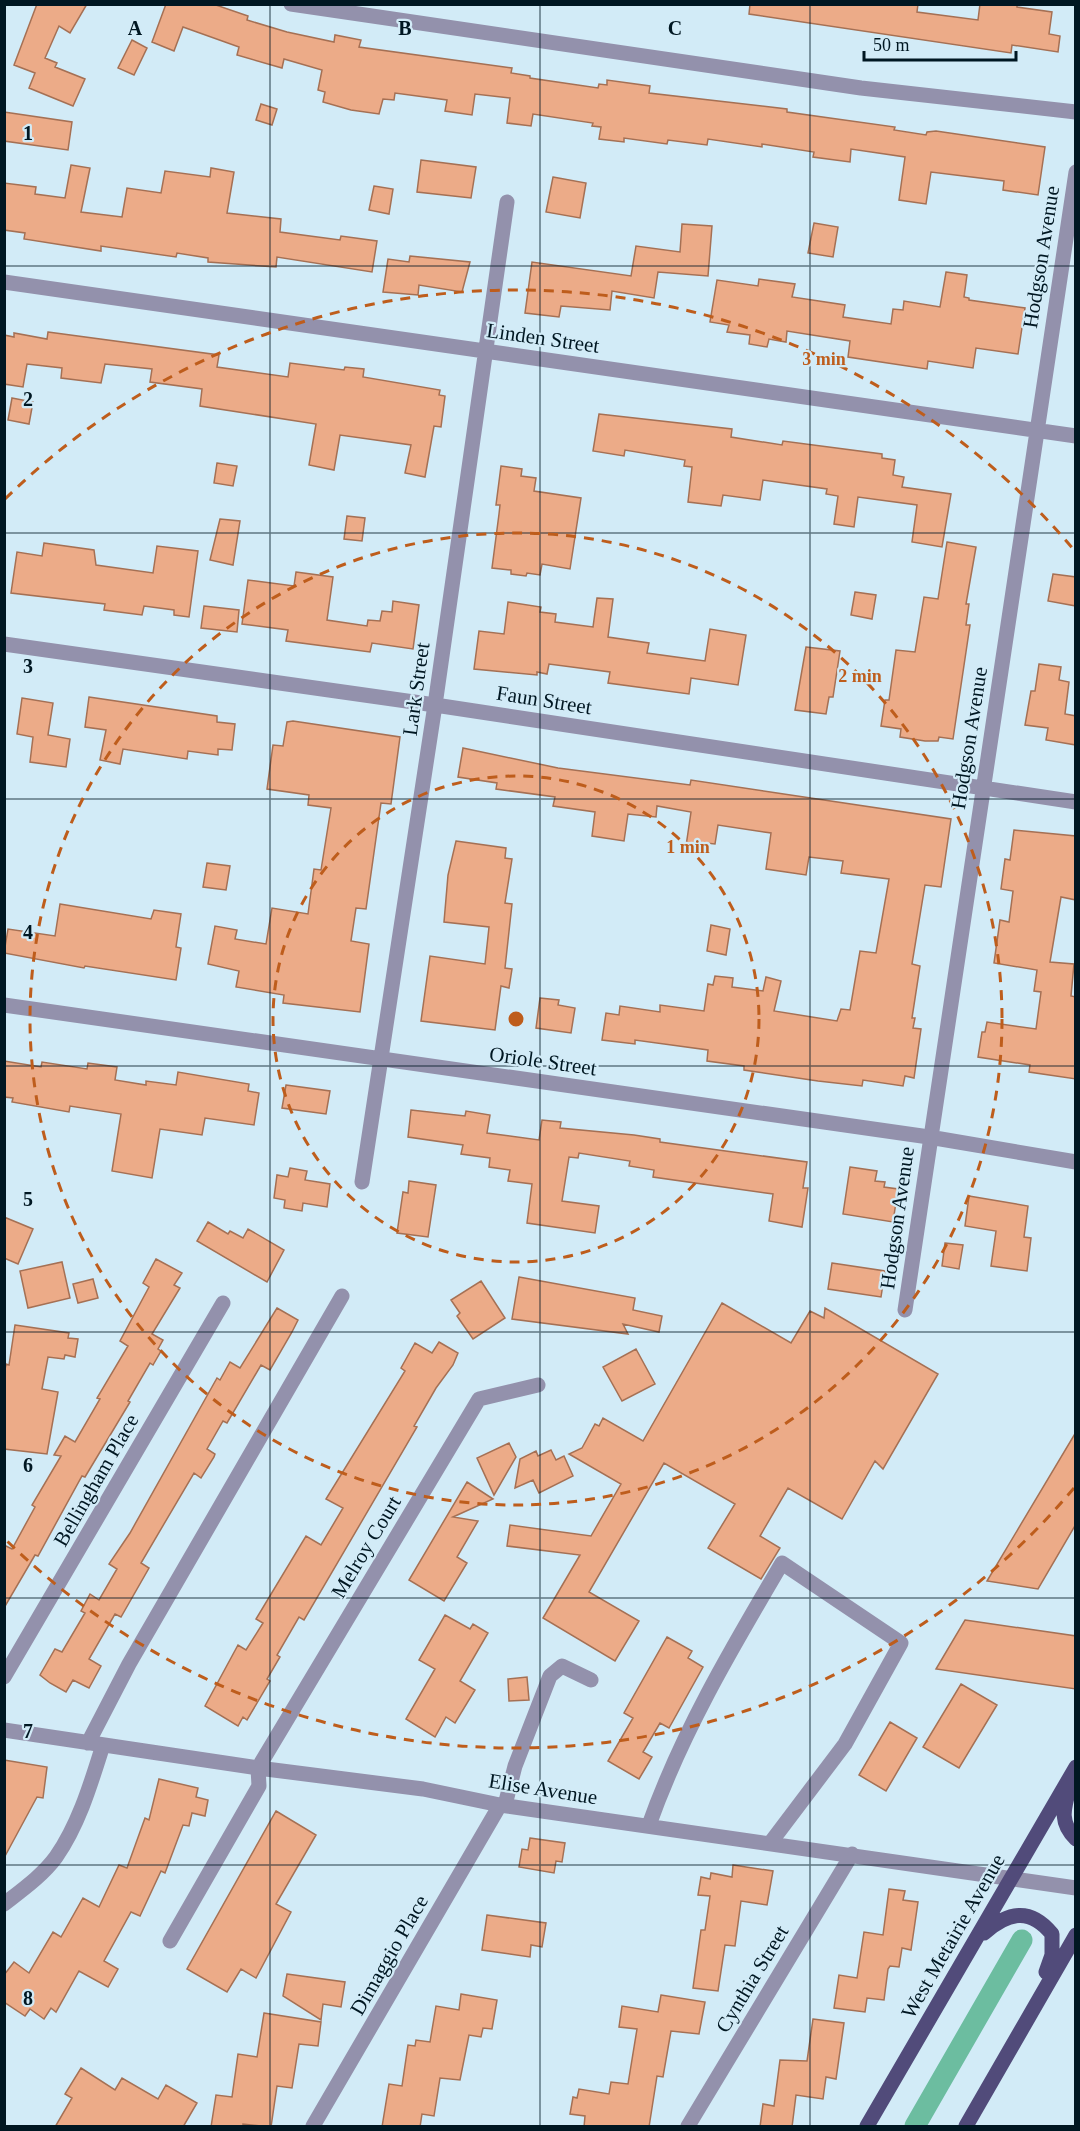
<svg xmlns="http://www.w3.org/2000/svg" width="1080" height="2131" font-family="Georgia,serif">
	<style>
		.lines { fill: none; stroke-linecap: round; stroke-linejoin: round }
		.canal { stroke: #6cbda0; stroke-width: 21 }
		.building { fill: #ecab88; stroke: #a57054; stroke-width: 1.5 }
		.minor { stroke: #9391ac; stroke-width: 15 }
		.major { stroke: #514b7a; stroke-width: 15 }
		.grid { fill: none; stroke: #001722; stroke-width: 1.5; stroke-opacity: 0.55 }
		.ring { fill: none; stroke: #be5d1c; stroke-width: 3; stroke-dasharray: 10 8 }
		.labels { text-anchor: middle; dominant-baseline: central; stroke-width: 4.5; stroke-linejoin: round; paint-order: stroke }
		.street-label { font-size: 21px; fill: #001722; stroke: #d2ebf7 }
		.grid-label { font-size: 20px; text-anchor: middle; font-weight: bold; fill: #001722; stroke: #d2ebf7; stroke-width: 4.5; stroke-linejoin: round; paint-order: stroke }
		.centre { fill: #be5d1c; stroke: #d2ebf7; stroke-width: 3 }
		.ring-label { font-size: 18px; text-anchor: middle; font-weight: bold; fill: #be5d1c; stroke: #d2ebf7; stroke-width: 4.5; stroke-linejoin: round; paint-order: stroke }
	</style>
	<rect width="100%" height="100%" fill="#d2ebf7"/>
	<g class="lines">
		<path class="canal" d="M915 2126 1022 1940"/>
	</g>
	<path class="building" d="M37 4H87L70 33 59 26 45 58 57 63 55 67 85 79 73 106 29 88 35 73 14 65Z
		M166 4H213L248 16 247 20 287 32 334 42 335 35 361 40 359 47 512 68 511 73 530 76V78L598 88 599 84 607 85V80L650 86 649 93 787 109V112L895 127 894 130 926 135 927 132 936 131 1045 147 1038 195 1003 190 1004 181 931 172 926 204 899 200 905 157 851 149 850 162 813 157 814 152 762 144V147L708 139 707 145 668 140 667 144 624 138V142L599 139 601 127 592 126 593 123 533 114 531 126 507 123 510 98 475 94 472 115 445 111 447 100 395 93 394 100 383 99 379 114 351 110 323 102 325 92 318 90 322 70 284 59 282 68 237 55 239 47 183 27 174 51 152 42Z
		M750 4H918L917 12 978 20 980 4H1017V7L1052 12 1049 34 1060 36 1058 52 1012 45 1011 53 749 14Z
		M132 40 147 48 134 75 118 68Z
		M261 104 277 109 272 125 256 120Z
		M4 112 72 122 68 150 4 141Z
		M421 160 476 167 471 198 417 192Z
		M71 165 90 168 81 212 122 217 127 188 161 193 165 171 210 177 211 168 234 172 227 213 281 219 280 232 340 240 341 236 377 241 372 272 277 257 276 267 208 262V258L177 253 176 257 101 246V251L24 239 25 233 4 230V183L36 187 35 194 65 198Z
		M553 177 586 183 580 218 546 212Z
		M374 186 393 189 389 214 369 210Z
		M814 223 838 227 833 257 808 253Z
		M682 224 712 226 708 276 658 272 654 298 612 291 610 310 561 306 559 317 525 313 532 262 631 276 636 246 680 252Z
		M410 256 470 262 462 292 419 285 418 295 383 292 388 259 409 262Z
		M946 272 967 275 964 297 969 298V300L1025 308 1018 354 976 348 973 368 928 361 927 369 848 357 850 341 787 331 786 342 769 339 767 347 749 344 750 335 727 332 729 325 710 322 717 280 758 286 759 279 795 284 792 297 845 305 843 317 891 324 893 309 903 310 904 301 940 307Z
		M48 332 219 355 217 367 288 377 290 363 344 370 345 367 364 369 363 377 440 390 439 395 445 396 441 427 434 426 425 477 405 473 411 445 340 435 334 470 309 465 316 424 200 406 202 389 150 382 152 369 105 364 101 383 61 378 62 368 27 364 23 387 4 384V335L14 337V333L47 339Z
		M12 398 33 402 29 424 8 420Z
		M599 414 732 429 731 437 782 445 783 441 882 454V458L895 460 893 475 904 477 902 487 951 494 942 547 912 542 917 505 858 497 854 527 834 524 838 496 826 494 827 489 763 480 760 500 723 495 721 506 688 502 692 467 684 466 685 460 625 450 624 456 593 451Z
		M217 463 237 466 233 486 214 483Z
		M501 466 522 469 521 476 536 478 534 491 581 498 570 569 542 564 540 575 527 573 526 576 511 574V570L492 568 499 514 500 505H496Z
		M347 516 365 518 362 541 344 539Z
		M220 519 240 521 233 565 210 560Z
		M947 542 976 547 966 604H969L966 625H970L953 739 939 737 938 741H925L900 737 901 729 881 726 885 700H889L896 650 915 652 924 597 938 599Z
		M44 543 94 550 96 565 153 573 157 546 198 551 189 617 174 615V610L144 606 142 615 104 610 105 604 11 593 17 552 42 556Z
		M296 572 333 577 327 620 367 626 368 620 380 621 382 611 392 612 393 601 419 605 413 649 372 643 370 652 286 641 288 630 242 624 248 580 294 586Z
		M1053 574 1076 577V606L1048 601Z
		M855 592 876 595 872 619 851 615Z
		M597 598 613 599 608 637 649 643 647 653 705 661 710 629 746 635 738 685 691 678 689 694 608 683 610 672 549 664 547 674 537 672V675L474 669 479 631 504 634 508 602 541 607 540 612 556 614 555 622 593 627Z
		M204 606 239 610 237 632 201 628Z
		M806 647 840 651 833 697H829L826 714 795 710Z
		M1039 664 1061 667 1059 680 1069 682 1065 714 1076 716V745L1046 740 1048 728 1025 725 1031 691H1035Z
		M89 697 217 716V722L235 724 232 750 218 749V755L188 751 187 759 123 749 120 764 100 760 106 730 85 727Z
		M22 698 53 703 48 735 70 739 66 767 30 762 33 737 17 734Z
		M293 721 400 737 391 804 381 803 366 909 356 908 351 941 369 944 360 1012 283 1003 284 995 236 987 239 971 208 964 215 926 237 930 235 939 266 944 272 908 308 914 314 869 321 870 331 808 308 805 309 795 267 789 273 745 283 746 287 722Z
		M463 748 558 768 690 785 691 780 951 819 941 887 925 885 912 964 920 966 912 1018H915L913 1028 921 1029 914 1078 905 1076 903 1086 863 1080 862 1086 818 1081 744 1070V1066L707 1061 708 1050 635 1040V1044L602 1040 606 1013 619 1015 620 1006 660 1012V1005L704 1011 708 984 713 985 715 976 733 978 732 987 763 991 766 977 781 981 774 1011 837 1021 841 1009 850 1010 860 951 876 953 889 879 841 873 843 861 809 857 806 875 766 869 771 833 718 825 715 844 706 843 705 849 686 846 691 812 657 806 656 817 628 814 624 841 592 836 595 812 553 806 555 797 496 789 497 783 458 777Z
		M1014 830 1076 836V900L1061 897 1050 962 1074 964 1071 996 1076 997V1079L1029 1072 1030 1065 978 1057 982 1032H985L987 1022 1036 1029 1041 992 1034 991 1037 970 994 963 1000 920 1009 922 1013 891 1001 889 1005 859 1010 860Z
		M456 841 506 848 505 858 512 859 505 903 512 904 505 968 512 969 509 988 501 986 495 1030 421 1021 430 956 485 964 489 927 444 922 448 875Z
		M207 863 230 866 226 890 203 887Z
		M60 904 151 919 154 910 181 914 176 947 181 948 176 980 85 966 84 968 4 953 8 929 55 936Z
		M711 925 730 929 726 955 707 951Z
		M540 998 559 1000 558 1005 575 1008 571 1033 536 1028Z
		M4 1061 41 1067 42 1062 87 1069 88 1063 117 1067 115 1080 146 1085V1081L176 1085 178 1072 249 1084 248 1091 259 1093 254 1125 205 1118 202 1135 160 1129 152 1178 112 1171 121 1114 70 1106 69 1112 12 1102 13 1098 4 1097Z
		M286 1085 330 1091 326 1114 282 1108Z
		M411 1110 465 1116 466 1111 490 1115 487 1133 539 1140 542 1120 561 1122 560 1128 634 1135 660 1139V1142L807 1162 803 1188H808L802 1227 769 1221 773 1194 653 1177 654 1170 629 1166 630 1161 579 1153 578 1158 569 1157 562 1201 599 1206 595 1233 527 1223 532 1184 508 1181 510 1170 489 1167 490 1158 461 1154 463 1145 408 1137Z
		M850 1167 877 1171 875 1181 885 1182 884 1187 898 1189 893 1222 843 1214Z
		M290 1168 307 1171 305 1180 330 1184 327 1207 303 1203 302 1211 284 1208 285 1200 274 1198 277 1175 288 1177Z
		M409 1181 436 1185 428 1237 397 1233 403 1192 408 1193Z
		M969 1196 1028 1206 1024 1237 1031 1238 1027 1271 991 1266 996 1231 965 1226Z
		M4 1217 33 1229 18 1264 4 1258Z
		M208 1222 228 1234 230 1231 243 1238 248 1229 284 1250 267 1282 197 1241Z
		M945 1243 963 1245 959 1269 942 1266Z
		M156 1259 182 1273 174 1285 180 1288 152 1334 163 1340 158 1349 161 1351 153 1365 150 1363 128 1401 130 1402 85 1477 82 1476 38 1556 35 1555 4 1608V1545L12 1549 35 1507 32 1505 61 1456 54 1455 65 1436 75 1442 100 1399 97 1398 128 1346 120 1341 149 1287 143 1283Z
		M62 1262 70 1298 28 1308 20 1271Z
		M832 1263 885 1271 881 1297 828 1289Z
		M519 1277 635 1298 633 1310 662 1316 659 1332 623 1324 628 1334 512 1319Z
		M93 1279 98 1298 78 1303 73 1284Z
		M481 1281 505 1318 473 1339 457 1316 460 1313 451 1300Z
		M722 1303 791 1343 810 1311 824 1318 825 1308 938 1374 883 1469 875 1461 842 1519 788 1488 760 1536 780 1548 761 1579 708 1548 735 1504 664 1463 589 1592 639 1621 615 1661 543 1618 580 1555 507 1546 510 1525 591 1536 621 1484 569 1454 582 1448 595 1424 599 1426 603 1418 643 1441Z
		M277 1308 298 1320 292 1332 270 1370 261 1365 227 1423 223 1421 207 1449 215 1454 214 1457 201 1478 194 1473 141 1563 149 1568 121 1617 115 1614 89 1659 101 1666 89 1688 73 1680 66 1692 50 1683 40 1675 55 1649 62 1652 85 1613 81 1611 90 1594 99 1600 117 1569 109 1564 130 1533 217 1378 220 1380 230 1362 240 1368Z
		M15 1325 69 1333 68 1338 78 1339 75 1357 65 1355 64 1359 48 1357 42 1389 58 1392 47 1454 4 1449V1375L6 1364 9 1365Z
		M439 1342 458 1353 453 1365 436 1388 414 1426 417 1427 304 1620 299 1617 277 1655 280 1657 267 1679 270 1681 247 1720 243 1717 238 1726 205 1706 238 1645 246 1650 263 1623 256 1619 306 1536 321 1545 343 1508 326 1499 405 1371 401 1368 415 1343 432 1353Z
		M636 1349 655 1384 622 1401 603 1367Z
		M1076 1432V1524L1038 1589 987 1581Z
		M509 1443 516 1457 494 1495 477 1458Z
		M551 1450 556 1460 564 1456 573 1476 539 1493 533 1480 515 1488 520 1459 536 1451 538 1456Z
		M467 1482 493 1499 453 1517 478 1521 457 1557 467 1563 444 1601 409 1580Z
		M445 1615 470 1629 473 1624 488 1633 460 1681 475 1690 455 1723 446 1717 435 1737 406 1719 435 1669 419 1660Z
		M965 1620 1076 1636V1689L936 1669Z
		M667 1637 692 1651 688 1658 703 1667 669 1728 660 1723 643 1752 652 1757 639 1779 608 1761 633 1718 624 1713Z
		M527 1677 529 1700 509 1701 508 1679Z
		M961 1684 997 1705 959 1768 923 1747Z
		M890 1722 917 1738 886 1791 859 1775Z
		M4 1760 47 1767 43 1798 37 1797 4 1858Z
		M159 1779 198 1788 196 1797 208 1800 205 1816 192 1813 189 1826 183 1825 165 1873 161 1871 140 1916 131 1912 104 1961 118 1969 108 1987 79 1971 56 2012 51 2008 44 2019 30 2009 25 2016 4 2002V1975L14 1962 29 1973 53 1932 61 1937 83 1898 99 1907 119 1865 127 1868 145 1818 149 1820Z
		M276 1811 316 1835 276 1904 291 1912 256 1978 241 1969 227 1992 187 1969Z
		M530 1838 565 1843 562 1862 556 1861 554 1873 519 1867 522 1849 528 1850Z
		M733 1865 773 1871 767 1905 741 1901 735 1946 725 1945 718 1991 693 1988 701 1930H705L710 1896 698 1895 701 1877 710 1879 711 1873 732 1877Z
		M889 1889 905 1891 903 1900 918 1902 911 1950 902 1948 899 1967 890 1966 888 1969 884 2000 867 1998 865 2012 834 2008 839 1975 857 1978 864 1932 883 1935Z
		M487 1915 546 1923 542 1947 531 1945 530 1957 482 1950Z
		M287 1974 345 1982 341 2007 323 2004 321 2020 283 1996Z
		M461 1994 497 2000 492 2029 483 2028 481 2037 469 2035 460 2080 440 2078 434 2116 422 2114 420 2127H382L389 2084 402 2086 408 2045 415 2046 416 2040 430 2042 436 2006 459 2010Z
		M661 1995 705 2002 699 2034 671 2031 663 2077 657 2076 649 2127H584L585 2116 570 2114 573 2097 577 2098 579 2089 609 2094 611 2082 628 2084 637 2029 619 2027 622 2006 658 2012Z
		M264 2013 321 2022 318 2046 299 2044 292 2088 277 2086 271 2127 243 2124V2127H211L216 2095 232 2097 238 2054 257 2057Z
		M813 2019 844 2023 836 2079 826 2077 823 2099 796 2095 792 2127H760L763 2104 774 2106 780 2060 807 2061Z
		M81 2068 115 2090 122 2078 158 2099 166 2085 197 2103 183 2127H55L72 2098 65 2094Z"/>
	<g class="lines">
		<path class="minor" d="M291 4 861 88 1076 112
			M4 282 1076 436
			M4 644 435 705 1076 802
			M4 1005 929 1137 1076 1162
			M362 1182 435 705 507 202
			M905 1310 1076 172
			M4 1677 223 1303
			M4 1730 258 1768 423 1789 500 1805 1076 1888
			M88 1743 129 1664 342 1296
			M505 1805 515 1766 550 1676 562 1666 591 1680
			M649 1825C682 1732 732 1648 782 1563L901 1643 845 1744 771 1842
			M4 1904C22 1890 43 1875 56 1857 79 1824 91 1783 103 1745
			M170 1941 259 1786 258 1768 479 1399 538 1385
			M313 2126 500 1805
			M688 2126 852 1854"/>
		<path class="major" d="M1069 1790C1063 1810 1060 1823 1076 1839
			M984 1933C1008 1912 1030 1907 1052 1934V1955L1046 1972
			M867 2126 1076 1767
			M966 2126 1076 1935"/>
	</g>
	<path class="grid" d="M270 4V2126M540 4V2126M810 4V2126M4 266H1076M4 533H1076M4 799H1076M4 1066H1076M4 1332H1076M4 1598H1076M4 1865H1076"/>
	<g class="ring">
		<circle cx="516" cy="1019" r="243"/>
		<circle cx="516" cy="1019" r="486"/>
		<path d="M1074 1488A729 729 0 0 1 5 1539M5 499A729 729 0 0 1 1074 550"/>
	</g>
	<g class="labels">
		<g class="street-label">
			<text transform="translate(1041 257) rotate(-81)">Hodgson Avenue</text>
			<text transform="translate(543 338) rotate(8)">Linden Street</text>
			<text transform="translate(416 689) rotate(-82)">Lark Street</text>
			<text transform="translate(544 700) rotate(9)">Faun Street</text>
			<text transform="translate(969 738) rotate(-81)">Hodgson Avenue</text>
			<text transform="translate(543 1061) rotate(8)">Oriole Street</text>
			<text transform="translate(897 1218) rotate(-82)">Hodgson Avenue</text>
			<text transform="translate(96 1480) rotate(-60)">Bellingham Place</text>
			<text transform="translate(366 1547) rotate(-59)">Melroy Court</text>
			<text transform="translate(543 1789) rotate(9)">Elise Avenue</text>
			<text transform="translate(953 1936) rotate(-60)">West Metairie Avenue</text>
			<text transform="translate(389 1955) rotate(-60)">Dimaggio Place</text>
			<text transform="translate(752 1979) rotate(-59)">Cynthia Street</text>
		</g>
	</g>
	<g class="grid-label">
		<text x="135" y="35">A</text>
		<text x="405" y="35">B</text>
		<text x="675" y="35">C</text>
		<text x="28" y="140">1</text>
		<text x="28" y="406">2</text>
		<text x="28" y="673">3</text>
		<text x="28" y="939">4</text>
		<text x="28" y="1206">5</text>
		<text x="28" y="1472">6</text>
		<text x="28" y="1738">7</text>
		<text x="28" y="2005">8</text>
	</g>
	<circle cx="516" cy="1019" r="9" class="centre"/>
	<g class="ring-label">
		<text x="824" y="365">3 min</text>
		<text x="860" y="682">2 min</text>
		<text x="688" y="853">1 min</text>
	</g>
	<rect width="1080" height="2131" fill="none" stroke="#001722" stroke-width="12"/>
	<path d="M864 51v9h152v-9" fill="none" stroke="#001722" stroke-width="3"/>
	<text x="873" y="51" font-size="18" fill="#001722" stroke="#d2ebf7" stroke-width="4.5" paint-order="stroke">50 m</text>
</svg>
